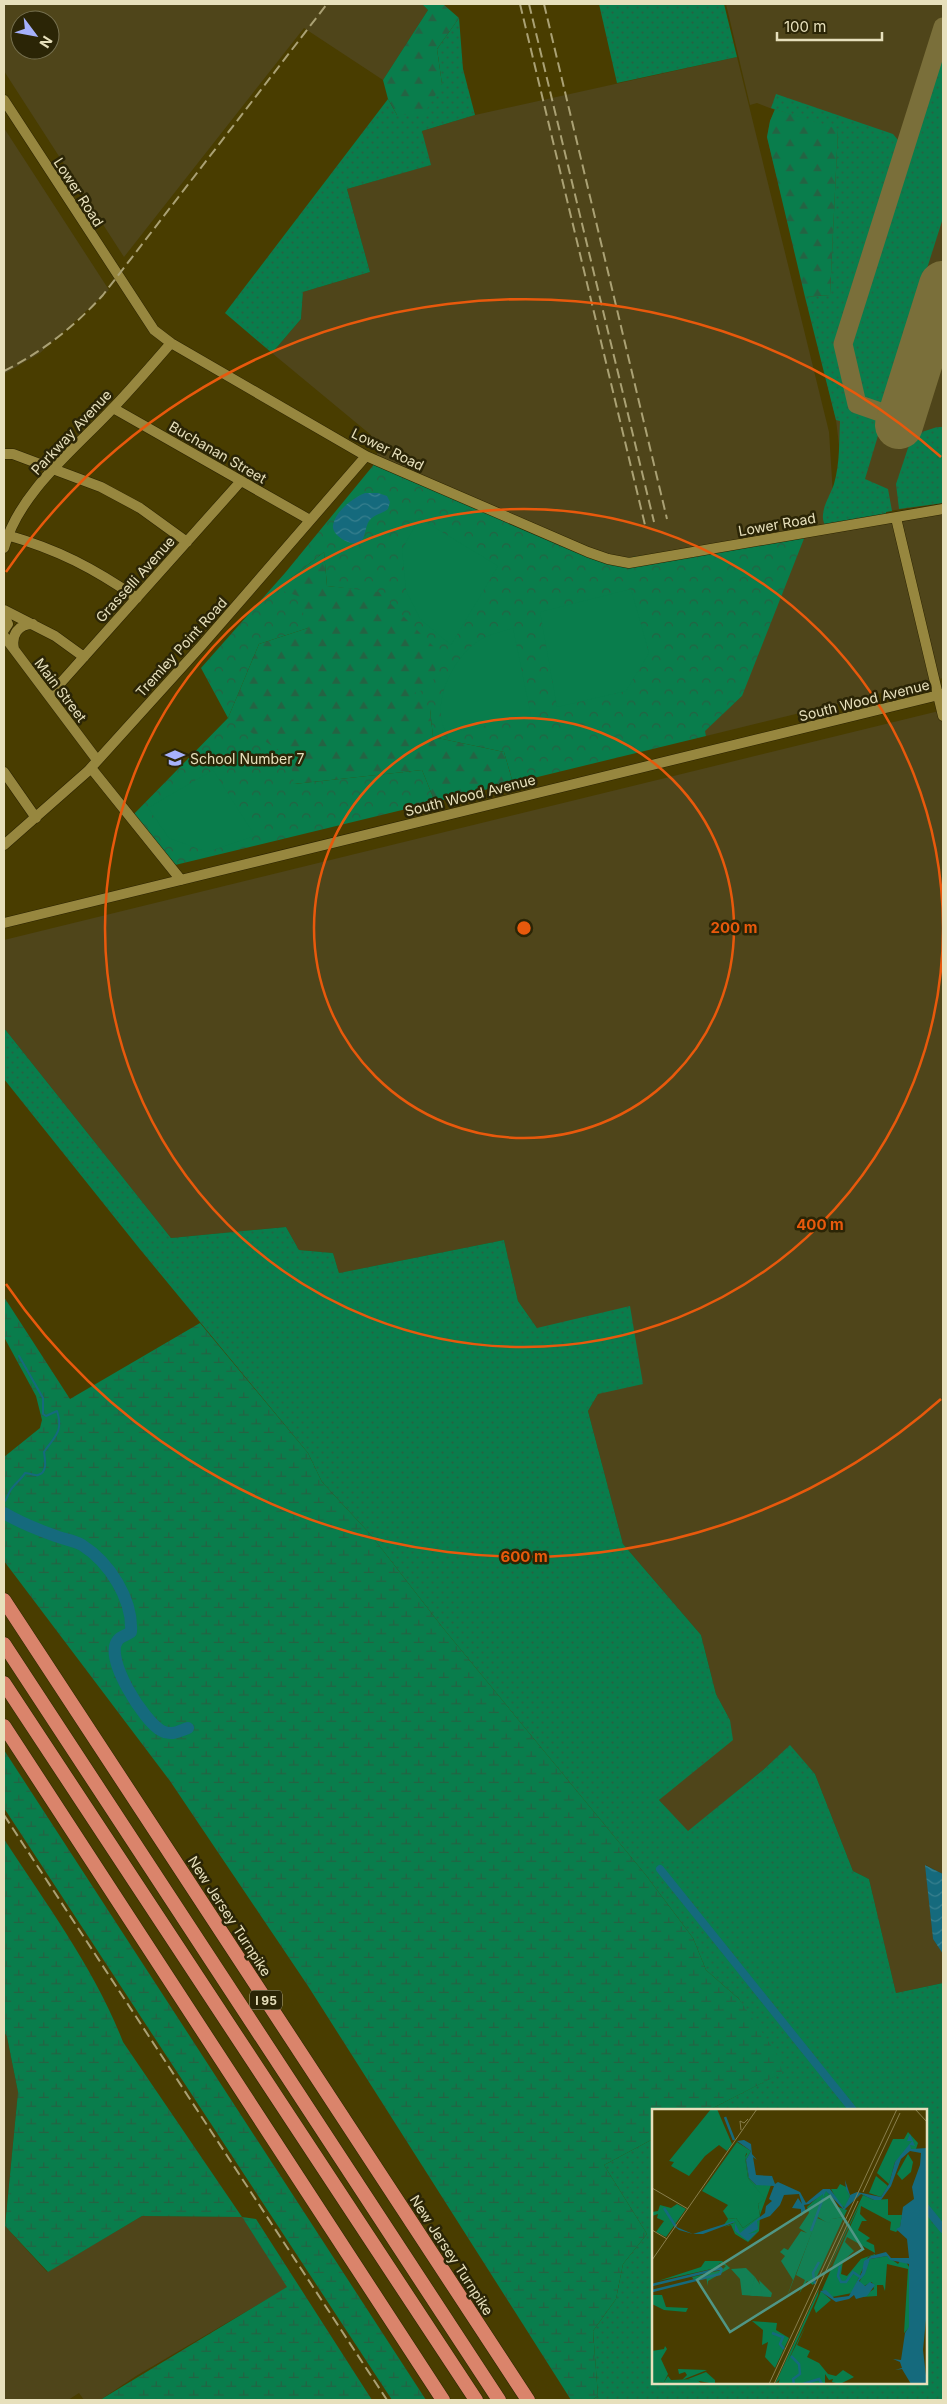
<svg xmlns="http://www.w3.org/2000/svg" width="947" height="2404" font-family="Inter,sans-serif">
	<style>
		.built { fill: #4f451a; fill-rule: evenodd }
		.grass { fill: url(#grass-dots) }
		.forest { fill: url(#forest-firs) }
		.wetland { fill: url(#wetland-marsh) }
		.park { fill: url(#park-crowns) }
		.pitch { fill: #097d4c }
		.water { fill: url(#water-waves) }
		.lines { fill: none; stroke-linecap: round; stroke-linejoin: round }
		.stream { stroke: #156a7d; stroke-width: 2 }
		.canal { stroke: #156a7d; stroke-width: 8 }
		.river { stroke: #156a7d; stroke-width: 12 }
		.taxiway { stroke: #7a6f3a; stroke-width: 19 }
		.runway { stroke: #7a6f3a; stroke-width: 48 }
		.minor-casing { stroke: #2c2400; stroke-width: 11 }
		.highway-casing { stroke: #2c2400; stroke-width: 15 }
		.minor { stroke: #97873f; stroke-width: 10 }
		.highway { stroke: #da846b; stroke-width: 14 }
		.rail { stroke: #aaa174; stroke-width: 2; stroke-dasharray: 10 5; stroke-linecap: butt }
		.ring { fill: none; stroke: #e8590c; stroke-width: 2.5 }
		.labels { text-anchor: middle; dominant-baseline: central; stroke-width: 5; stroke-linejoin: round; paint-order: stroke }
		.shield { fill: #2b2506; stroke: #afa885; stroke-width: 1 }
		.shield-label { font-size: 12px; font-weight: bold; fill: #e7e0bc }
		.street-label { font-size: 14px; fill: #e7e0bc; stroke: #2b2506 }
		.poi-label { font-size: 14px; fill: #e7e0bc; stroke: #2b2506; text-anchor: start }
		.inset-river { fill: none; stroke: #156a7d; stroke-width: 2.5 }
		.inset-road { fill: none; stroke: #887e4b; stroke-width: 1 }
		.view { fill: #509685; fill-opacity: 0.15; stroke: #509685; stroke-width: 2.5 }
		.inset-edge { fill: none; stroke: #e7e0bc; stroke-width: 2.5 }
		.centre { fill: #e8590c; stroke: #2b2506; stroke-width: 2.5 }
		.ring-label { font-size: 15px; text-anchor: middle; font-weight: bold; fill: #e8590c; stroke: #2b2506; stroke-width: 5; stroke-linejoin: round; paint-order: stroke }
	</style>
	<defs>
		<pattern id="grass-dots" width="8" height="8" patternUnits="userSpaceOnUse" patternTransform="scale(1.25)"><rect width="8" height="8" fill="#097d4c"/><path d="M2 2h.1M6 6h.1" fill="none" stroke="#246343" stroke-width="1.8" stroke-linecap="round"/></pattern>
		<pattern id="forest-firs" width="22" height="20" patternUnits="userSpaceOnUse" patternTransform="scale(1.25)"><rect width="22" height="20" fill="#097d4c"/><path d="M5 1l3.5 6h-7zM16 11l3.5 6h-7z" fill="#246343"/></pattern>
		<pattern id="wetland-marsh" width="20" height="14" patternUnits="userSpaceOnUse" patternTransform="scale(1.25)"><rect width="20" height="14" fill="#097d4c"/><path d="M1 5h8M5 5V1M11 12h8M15 12V8" fill="none" stroke="#246343"/></pattern>
		<pattern id="park-crowns" width="20" height="18" patternUnits="userSpaceOnUse" patternTransform="scale(1.25)"><rect width="20" height="18" fill="#097d4c"/><path d="M2 6a3 3 0 1 1 6 0M12 15a3 3 0 1 1 6 0" fill="none" stroke="#246343"/></pattern>
		<pattern id="water-waves" width="16" height="10" patternUnits="userSpaceOnUse" patternTransform="scale(1.25)"><rect width="16" height="10" fill="#156a7d"/><path d="M0 5q4-4 8 0t8 0" fill="none" stroke="#377f8e"/></pattern>
	</defs>
	<rect width="100%" height="100%" fill="#493d00"/>
	<path class="built" d="M4 4H422L428 10 383 80 304 28 124 257 4 71ZM20 20H50V50H20Z
		M726 4H943V503L862 515 840 453 836 420 767 137 770 121 775 110 757 103 750 105Z
		M737 57 829 432 835 527 943 509V678L706 736 704 731 742 696 612 560 377 461V451L368 442 371 435 272 353 301 319 303 292 370 272 347 189 430 165 422 131 475 115Z
		M4 128 109 290 40 353 4 374Z
		M943 710V1874L926 1865 933 1939 943 1954V1983L896 1993 869 1879 853 1871 815 1774 790 1746 763 1770 688 1832 659 1800 730 1720 716 1694 701 1635 623 1544 588 1411 598 1394 537 1328 518 1301 504 1240 339 1273 333 1253 299 1250 286 1227 171 1238 4 1028V940Z
		M4 2032 7 2037 18 2092 5 2226 47 2272 142 2216 242 2217 288 2287 136 2376 100 2400H84L79 2393 68 2400H4Z"/>
	<path class="grass" d="M599 4H724L737 57 617 83Z
		M459 18 463 69 475 115 422 131 431 165 347 189 370 272 303 292 301 319 272 353 225 313 388 99 397 115 442 84 437 49Z
		M943 47V218L884 404 880 406 867 401 863 395 853 359 852 340Z
		M776 94 893 134 898 140 901 148 839 346 855 404 865 412 883 419 865 479 888 489 892 511 886 512V514L825 525C818 513 830 496 834 484 840 463 839 442 840 421L836 420 805 297 830 295 838 130 771 108Z
		M937 427H943V503L899 509 896 484 914 430 922 432Z
		M4 1028 171 1238 286 1227 299 1250 333 1253 339 1273 504 1240 518 1301 537 1328 630 1306 643 1384 598 1394 588 1411 623 1544 701 1635 716 1694 730 1720 733 1740 659 1800 688 1831 763 1770 790 1745 815 1774 853 1871 869 1879 896 1993 943 1983V2400H592L598 2396 593 2331 616 2299 623 2264 647 2234 604 2165 653 2139V2383H926V2110H709L781 2073 739 1999 706 1970 693 1938 645 1874 443 1628 371 1535 322 1482 308 1453 139 1248 4 1079Z"/>
	<path class="forest" d="M422 4H443L459 18 437 49 442 84 424 114 397 115 388 99 383 80 428 10Z
		M775 109 838 129 830 295 805 297 767 137 770 121Z
		M324 552 327 586 379 591 440 652 430 709 433 737 504 752 513 783 435 802 422 770 294 784 228 718 259 644 308 628 277 589Z"/>
	<path class="wetland" d="M4 1297 70 1399 200 1323 308 1453 322 1482 371 1535 443 1628 645 1874 693 1938 706 1970 739 1999 779 2057 782 2073 709 2110H653V2139L604 2165 647 2234 623 2264 616 2299 593 2331 598 2396 592 2400H571L308 1986 170 1781 4 1561V1457L40 1428 42 1420 36 1396 4 1337Z
		M4 1750 426 2400H392L4 1808Z
		M4 1839C46 1904 95 1969 123 2042L242 2217 256 2219 372 2400H100L287 2287 242 2217 142 2216 48 2272 5 2226 18 2092 7 2037 4 2032Z"/>
	<path class="park" d="M376 462 612 560 807 531 742 696 705 731 706 736 513 783 504 752 433 737 430 709 414 693 432 687 439 652 379 592 327 586 324 552 277 589 298 596 308 628 259 644 228 718 290 757 294 784 422 770 435 802 171 866 131 817 228 718 201 668 285 573Z"/>
	<path class="pitch" d="M419 518 498 566 451 645 420 619 406 590 402 550Z
		M631 589 649 653 626 691 557 707 540 612Z
		M513 628 531 716 447 734C429 706 453 656 480 640 489 634 502 632 513 628Z
		M213 770 255 836 207 852 169 838 148 808Z"/>
	<path class="water" d="M365 493H378L387 496 390 502 388 509C382 514 374 514 369 521 365 527 365 540 360 542 352 547 332 536 333 526 335 511 353 498 365 493Z
		M925 1865 943 1874V1954L933 1939Z"/>
	<g class="lines">
		<path class="stream" d="M4 1502C8 1498 7 1496 10 1491 14 1484 21 1480 25 1473 29 1473 34 1476 38 1475 48 1473 45 1459 44 1452 54 1437 64 1432 57 1411L46 1416 43 1414V1398L19 1356"/>
		<path class="canal" d="M660 1869 853 2110
			M926 2208 943 2229"/>
		<path class="river" d="M4 1513C19 1522 36 1529 53 1535 62 1539 73 1540 82 1545 109 1562 133 1599 131 1632 127 1635 121 1636 118 1640 103 1657 144 1722 162 1731 171 1736 179 1731 188 1728"/>
		<path class="taxiway" d="M900 419 857 404 843 344 943 27"/>
		<path class="runway" d="M899 425 943 285"/>
		<defs>
			<path id="minor" d="M4 100 154 330 171 343 366 456 588 552 608 559 629 563 943 509
				M113 408 310 520
				M4 454H13L101 487 140 508 187 542
				M896 518 943 716
				M7 535C59 550 93 568 137 598
				M4 548C19 492 75 449 113 408 133 387 152 365 171 343
				M4 610 55 636 84 657
				M4 616 8 624 4 630
				M4 636 97 760
				M14 649C11 635 18 624 33 624
				M49 696 241 481
				M91 768 181 880
				M4 772 36 818
				M4 845 88 771 202 645 366 456
				M4 923 943 694"/>
			<path id="highway" d="M4 1600 528 2400
				M4 1644 499 2400
				M4 1683 476 2400
				M4 1726 443 2400"/>
		</defs>
		<use href="#minor" class="minor-casing"/>
		<use href="#highway" class="highway-casing"/>
		<use href="#minor" class="minor"/>
		<use href="#highway" class="highway"/>
		<path class="rail" d="M520 4 645 525
			M529 4 654 522
			M544 4 667 519
			M4 371C42 352 74 327 103 295L327 4
			M4 1815 387 2400"/>
	</g>
	<g class="ring">
		<circle cx="524" cy="928" r="210"/>
		<circle cx="524" cy="928" r="419"/>
		<path d="M941 1399A629 629 0 0 1 6 1284M6 572A629 629 0 0 1 941 457"/>
	</g>
	<defs>
		<symbol id="school-bare" viewBox="-9 -9 18 18"><path d="M0-5L7-2L0 1L-7-2ZM-4 1L0 2.5L4 1V4Q0 6-4 4Z" fill="#a6b1fc" stroke="#2b2506" stroke-width="2.5" paint-order="stroke"/></symbol>
	</defs>
	<g fill-rule="evenodd">
		<use href="#school-bare" x="161" y="744" width="28" height="28"/>
	</g>
	<g class="labels">
		<rect class="shield" x="250" y="1990.5" width="32" height="19" rx="4"/>
		<g class="shield-label">
			<text x="266" y="2000">I 95</text>
		</g>
		<g class="street-label">
			<text transform="translate(79 192) rotate(57)">Lower Road</text>
			<text transform="translate(71 432) rotate(-47)">Parkway Avenue</text>
			<text transform="translate(388 449) rotate(26)">Lower Road</text>
			<text transform="translate(218 452) rotate(30)">Buchanan Street</text>
			<text transform="translate(777 524) rotate(-10)">Lower Road</text>
			<text transform="translate(135 579) rotate(-48)">Grasselli Avenue</text>
			<text transform="translate(181 647) rotate(-48)">Tremley Point Road</text>
			<text transform="translate(61 690) rotate(53)">Main Street</text>
			<text transform="translate(864 700) rotate(-14)">South Wood Avenue</text>
			<text transform="translate(470 795) rotate(-14)">South Wood Avenue</text>
			<text transform="translate(230 1916) rotate(57)">New Jersey Turnpike</text>
			<text transform="translate(452 2255) rotate(57)">New Jersey Turnpike</text>
		</g>
		<g class="poi-label">
			<text x="190" y="758">School Number 7</text>
		</g>
	</g>
	<g transform="translate(652 2109)">
		<rect width="275" height="275" fill="#493d00"/>
		<path d="M174 81 186 98 195 101 192 108 180 110 177 115 166 108 133 193 141 171 129 152 133 147 128 143 132 139 136 141 149 122 155 124 147 119 157 104 155 98ZM53 152H70L78 159 56 172V177L54 168 42 171 40 168 70 161 74 157 68 154 64 159 6 172 49 158ZM0 186H10L14 198 36 199 34 203 12 201 0 195ZM16 267 19 271 44 270 50 275H2L12 273Z" fill="#097d4c"/>
		<path d="M85 33 99 42 94 51 97 69 104 76H119L108 106 106 95 112 90 96 69 93 48 95 45ZM108 107 107 122 96 133 83 125 79 116 72 118 84 113 71 117 76 110 84 109 91 119ZM103 168 111 180 110 186 101 187 97 186V182ZM13 237 15 240 9 250 16 265 12 273 0 275V242L12 240ZM26 260 55 261 30 271 35 266 33 263 27 265Z" fill="#097d4c"/>
		<path d="M256 23 266 34 264 40H259L243 53 237 75 225 64 241 30H252ZM256 45 261 53 259 63 250 71 245 65ZM224 67 236 77 229 88 217 84ZM188 75 194 78 198 87 193 99 187 95 179 80H185ZM211 86 222 91 236 90V106H250L248 119 244 123 238 121 239 113 209 97 208 105 215 112H210L206 121 218 129 214 132 222 136 223 144 195 128 193 133 202 142 191 152 189 165 195 167 209 150 223 145V146L216 148 200 184 180 188 170 181 209 93 167 179ZM192 108 161 176 155 172 147 185 153 171 144 166 165 109 177 114 179 110ZM235 147 246 155 248 152 254 153 259 161 257 219 252 224 256 160 235 155 233 182 231 176H225V187L210 188 222 180 220 173 212 177 209 184 202 185 218 150ZM167 180 166 186 135 254 154 216 145 236 158 242 155 248 167 254 176 265 184 267 191 261 202 268 188 275 180 273 181 270 177 271 173 265V275H126L128 270 123 275ZM169 182 179 191 164 204 162 199ZM100 212 125 214 124 221 137 229 123 259 113 248 116 233 110 236 111 221ZM54 263 63 271V275L36 270Z" fill="#097d4c"/>
		<path d="M59 0H65L80 35 75 42 67 36 53 47 37 67 19 57 22 53 17 52ZM85 33 95 42 93 48 96 69 113 90 106 95 108 107 91 119 84 109 76 110 71 102 76 96 50 82Z" fill="#097d4c"/>
		<path d="M25 95 34 100 14 128 4 123 12 112 5 109 6 105 0 107V103L6 102 8 96 19 99ZM94 159 103 168 98 186H110L107 171 120 184 119 188 90 186 88 170 79 160Z" fill="#097d4c"/>
		<path d="M258 25 263 37 258 36 259 40 275 39V200L271 241 275 275H259L250 260 243 261 250 259 248 253 241 250 249 251 253 224 257 218V155L238 151 235 147 218 150 213 165 207 172 213 177 218 173 223 176 215 187 204 190 202 186 197 190 184 193 168 182 174 181 182 189 197 187 210 163 212 152 219 147 234 143 239 149H257L255 130 244 120 248 118 251 98 262 90 260 78 268 56 269 44 258 42 249 50 239 77 229 91H222L209 85 192 101 174 82 171 88V85L157 95 152 96 154 102 149 107V100L140 99 146 89 150 95 147 85 132 86 128 96 118 107 105 112 106 120 96 125 105 123 96 132 83 122V113L51 125H41L27 121 22 117 41 125 82 112 88 124 113 104 114 97 120 92 117 90 122 77 104 76 97 69 94 51 99 42 85 32 92 31 99 35 100 45 105 51 101 48 104 66 120 67 123 75 126 73 148 83 154 94 171 80H178L192 99 198 87 194 80 193 71 198 86 205 83 229 88 237 75 243 53 260 32H255Z" fill="#156a7d"/>
		<path class="inset-river" d="M73 8 82 31M12 99 24 118M159 122 171 89M188 157 186 167 189 173H194L201 163 208 168M163 175 161 164 167 153M0 176 70 159M0 182 68 165 70 159M120 224 131 228 128 235 132 240M139 247 147 255 148 265 141 270 142 275M151 275 167 270 170 275"/>
		<path class="inset-road" d="M263 0 275 13M89 21 88 12 92 14 96 10M0 79 36 100M211 83 248 4M0 121 15 130M0 151 105 0M117 275 245 0M122 275 206 92"/>
		<path class="view" d="M178 87 211 140 78 223 45 171Z"/>
		<rect width="275" height="275" class="inset-edge"/>
	</g>
	<circle cx="524" cy="928" r="8" class="centre"/>
	<g class="ring-label">
		<text x="734" y="933">200 m</text>
		<text x="820" y="1230">400 m</text>
		<text x="524" y="1562">600 m</text>
	</g>
	<rect width="947" height="2404" fill="none" stroke="#e7e0bc" stroke-width="10"/>
	<g transform="translate(35 35) rotate(122)"><circle r="24" fill="#2b2506" stroke="#76704f"/>
	<path d="M0-4L9 19L0 12L-9 19Z" fill="#a6b1fc"/>
	<text y="-8" font-size="14" font-weight="bold" text-anchor="middle" fill="#e7e0bc">N</text>
	</g>
	<path d="M777 32v8h105v-8" fill="none" stroke="#e7e0bc" stroke-width="2.5"/>
	<text x="784" y="32" font-size="15" fill="#e7e0bc" stroke="#2b2506" stroke-width="4" paint-order="stroke">100 m</text>
</svg>
